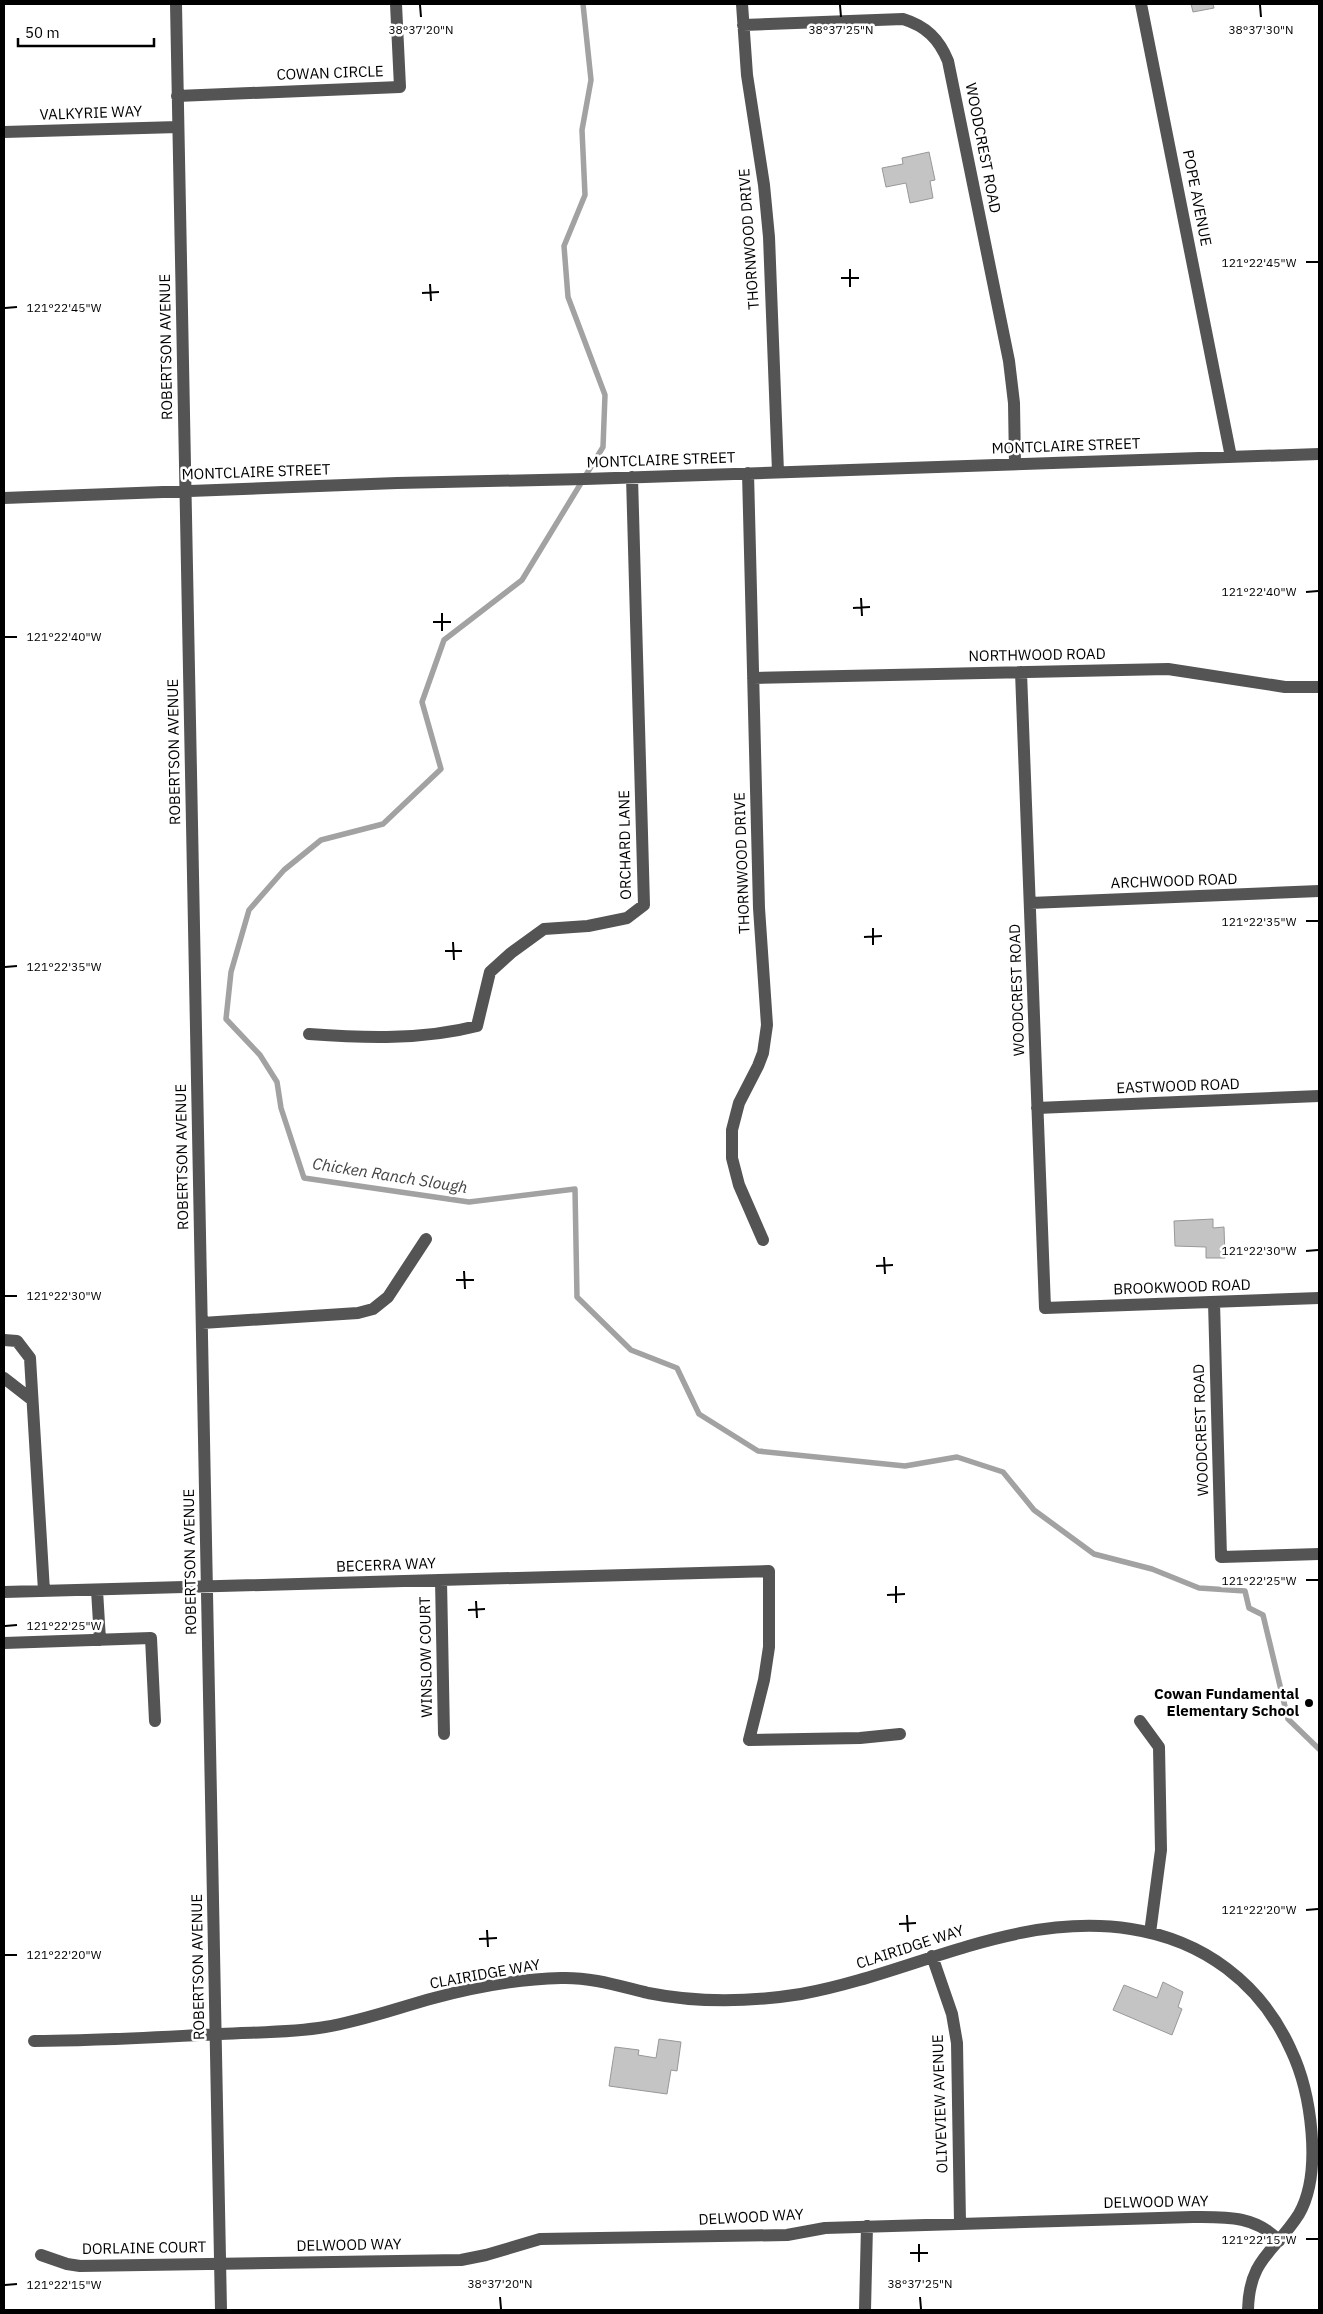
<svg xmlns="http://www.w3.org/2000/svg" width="1323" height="2314" font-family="'IBM Plex Sans',sans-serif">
	<rect width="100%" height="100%" fill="#fff"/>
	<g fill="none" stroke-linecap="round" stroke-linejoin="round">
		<!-- stream -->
		<path stroke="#a2a2a2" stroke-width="5.5" d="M 583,4 L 591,80 L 582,130 L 585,195 L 564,246 L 568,297 L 605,395 L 603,447 L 522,580 L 444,640 L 422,702 L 441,769 L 383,824 L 321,840 L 284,870 L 249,910 L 231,972 L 226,1019 L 260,1055 L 277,1082 L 281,1108 L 304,1178 L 469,1202 L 575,1189 L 577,1297 L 631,1350 L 677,1368 L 699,1414 L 758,1451 L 905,1466 L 957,1457 L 1003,1472 L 1034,1510 L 1094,1554 L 1152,1569 L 1199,1588 L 1245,1591 L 1249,1608 L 1263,1615 L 1288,1719 L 1319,1749"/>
	</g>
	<!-- building -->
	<path fill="#c4c4c4" stroke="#989898" d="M 1191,4 L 1213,4 L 1214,8 L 1193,12 Z
		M 929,152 L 935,180 L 930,181 L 933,198 L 910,203 L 906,183 L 886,187 L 882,168 L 903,164 L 902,158 Z
		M 1213,1219 L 1213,1228 L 1224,1227 L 1225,1258 L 1206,1258 L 1206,1247 L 1175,1246 L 1174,1221 Z
		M 1163,1982 L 1183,1992 L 1178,2007 L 1182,2009 L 1172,2035 L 1113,2010 L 1124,1985 L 1157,1998 Z
		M 659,2039 L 681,2042 L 677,2071 L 671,2070 L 667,2094 L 609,2086 L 615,2047 L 639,2050 L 638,2055 L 656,2058 Z"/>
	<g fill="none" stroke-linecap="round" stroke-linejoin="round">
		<!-- minor -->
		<path stroke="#545454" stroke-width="12" d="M 176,4 L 221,2310
			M 742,4 L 747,75 L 764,185 L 769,237 L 778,472
			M 1141,4 L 1231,457
			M 743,25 L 903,19 C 926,26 939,39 948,61 L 1009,361 L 1014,403 L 1015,464
			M 177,96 L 400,87 L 396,4
			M 4,132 L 178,127
			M 748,473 L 759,908 L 767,1025 L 763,1053 L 758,1066 L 739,1103 L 732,1130 L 732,1158 L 739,1185 L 763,1240
			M 4,498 L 397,483 L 585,479 L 1319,454
			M 1021,672 L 1045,1308 L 1319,1298
			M 753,678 L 1168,669 L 1285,687 L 1319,687
			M 1030,903 L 1319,891
			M 309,1034 C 364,1038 423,1040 477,1026 L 490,972 L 511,953 L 544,929 L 588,926 L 627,918 L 644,905 L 632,477
			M 1037,1108 L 1319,1096
			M 1214,1302 L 1221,1557 L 1319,1554
			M 202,1323 L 358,1313 L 373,1309 L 388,1297 L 426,1239
			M 4,1340 L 17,1341 L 30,1358 L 44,1591
			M 4,1378 L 31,1399
			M 441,1580 L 444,1734
			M 97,1590 L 100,1640
			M 4,1592 L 769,1571 L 769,1647 L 764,1680 L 749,1740 L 860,1738 L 900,1734
			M 4,1643 L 151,1638 L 155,1721
			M 1140,1721 L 1159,1747 L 1161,1850 L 1150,1933
			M 932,1956 L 952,2014 L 957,2043 L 960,2223
			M 34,2041 C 96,2041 158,2037 220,2034 C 254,2032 290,2033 325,2027 C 362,2021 397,2008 434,1998 C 475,1987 518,1979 561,1978 C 591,1977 619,1986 648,1993 C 698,2003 751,2002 801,1994 C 912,1974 1015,1911 1131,1929 C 1203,1940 1261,1983 1291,2050 C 1311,2092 1323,2172 1299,2214 C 1275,2252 1249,2258 1248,2310
			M 41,2255 L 67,2264 L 80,2266 L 461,2260 L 486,2255 L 540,2239 L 787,2235 L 825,2228 L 1193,2217 C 1224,2217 1256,2215 1279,2241
			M 865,2310 L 867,2226"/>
	</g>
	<!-- ticks -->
	<path fill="none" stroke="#000" stroke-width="2" d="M 420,5 L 421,17M 840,5 L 841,17M 1260,5 L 1261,17M 1306,262 L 1318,262M 850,269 L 850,287M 841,278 L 859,278M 430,284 L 431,301M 422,293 L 439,292M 5,308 L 17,307M 1306,592 L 1318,591M 861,598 L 862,616M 853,608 L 870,607M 442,613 L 442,631M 433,622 L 451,622M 5,637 L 17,637M 1306,921 L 1318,921M 873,928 L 873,945M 864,937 L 882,936M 453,942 L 454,960M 445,951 L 462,951M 5,967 L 17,966M 1306,1251 L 1318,1250M 884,1257 L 885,1274M 876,1266 L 893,1265M 464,1271 L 465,1289M 456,1280 L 474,1280M 5,1296 L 17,1296M 1306,1580 L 1318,1580M 896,1586 L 896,1603M 887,1595 L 905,1594M 476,1601 L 477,1618M 468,1610 L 485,1609M 5,1626 L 17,1625M 1306,1910 L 1318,1909M 907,1915 L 908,1932M 899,1924 L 916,1923M 487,1930 L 488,1947M 479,1939 L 497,1938M 5,1955 L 17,1955M 1306,2239 L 1318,2239M 919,2244 L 919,2262M 910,2253 L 928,2253M 5,2285 L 17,2284M 500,2297 L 501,2309M 920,2297 L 921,2309"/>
	<!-- markers -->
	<circle fill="#000" stroke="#fff" stroke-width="2" cx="1309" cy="1703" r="5"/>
	<g text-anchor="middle" stroke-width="5" stroke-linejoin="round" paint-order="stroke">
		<!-- street labels -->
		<g font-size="15" fill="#000" stroke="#fff">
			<text transform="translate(330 73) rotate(-2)" y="5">COWAN CIRCLE</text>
			<text transform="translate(91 113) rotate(-2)" y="5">VALKYRIE WAY</text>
			<text transform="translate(983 148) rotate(79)" y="5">WOODCREST ROAD</text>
			<text transform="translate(1197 198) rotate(79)" y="5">POPE AVENUE</text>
			<text transform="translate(749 239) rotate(-94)" y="5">THORNWOOD DRIVE</text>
			<text transform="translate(166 347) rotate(-91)" y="5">ROBERTSON AVENUE</text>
			<text transform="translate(1066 446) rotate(-2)" y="5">MONTCLAIRE STREET</text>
			<text transform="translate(661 460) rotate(-2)" y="5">MONTCLAIRE STREET</text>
			<text transform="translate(256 472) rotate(-2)" y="5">MONTCLAIRE STREET</text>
			<text transform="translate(1037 655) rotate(-1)" y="5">NORTHWOOD ROAD</text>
			<text transform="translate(174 752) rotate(-91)" y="5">ROBERTSON AVENUE</text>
			<text transform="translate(625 845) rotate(-91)" y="5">ORCHARD LANE</text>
			<text transform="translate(742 863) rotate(-92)" y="5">THORNWOOD DRIVE</text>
			<text transform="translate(1174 881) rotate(-2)" y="5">ARCHWOOD ROAD</text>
			<text transform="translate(1017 990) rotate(-92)" y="5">WOODCREST ROAD</text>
			<text transform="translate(1178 1086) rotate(-2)" y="5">EASTWOOD ROAD</text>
			<text transform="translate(182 1157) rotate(-91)" y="5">ROBERTSON AVENUE</text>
			<text transform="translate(1182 1287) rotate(-2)" y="5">BROOKWOOD ROAD</text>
			<text transform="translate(1201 1430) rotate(-92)" y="5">WOODCREST ROAD</text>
			<text transform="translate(190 1562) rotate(-91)" y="5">ROBERTSON AVENUE</text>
			<text transform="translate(386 1565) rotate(-2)" y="5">BECERRA WAY</text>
			<text transform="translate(426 1657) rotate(-91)" y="5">WINSLOW COURT</text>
			<text transform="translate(910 1947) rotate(-18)" y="5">CLAIRIDGE WAY</text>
			<text transform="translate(198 1967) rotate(-91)" y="5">ROBERTSON AVENUE</text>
			<text transform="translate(485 1974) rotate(-10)" y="5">CLAIRIDGE WAY</text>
			<text transform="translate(940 2104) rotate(-92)" y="5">OLIVEVIEW AVENUE</text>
			<text transform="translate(1156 2202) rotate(-1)" y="5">DELWOOD WAY</text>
			<text transform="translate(751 2217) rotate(-3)" y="5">DELWOOD WAY</text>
			<text transform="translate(349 2245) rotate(-1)" y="5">DELWOOD WAY</text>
			<text transform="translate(144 2248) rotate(-1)" y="5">DORLAINE COURT</text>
		</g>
		<!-- poi labels -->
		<g font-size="15" font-weight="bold" fill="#000" stroke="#fff" text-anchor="end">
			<text x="1299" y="1699">Cowan Fundamental<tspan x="1299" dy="17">Elementary School</tspan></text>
		</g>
		<!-- water labels -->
		<g font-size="16" font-style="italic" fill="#434343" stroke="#fff">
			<text transform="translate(390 1175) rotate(9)" y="6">Chicken Ranch Slough</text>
		</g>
	</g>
	<g font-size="12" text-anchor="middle" fill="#000" stroke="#fff" stroke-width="5" stroke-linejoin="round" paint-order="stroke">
		<text x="421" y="34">38°37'20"N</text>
		<text x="841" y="34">38°37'25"N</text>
		<text x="1261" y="34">38°37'30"N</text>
		<text x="1259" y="267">121°22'45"W</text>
		<text x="64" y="312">121°22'45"W</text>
		<text x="1259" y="596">121°22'40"W</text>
		<text x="64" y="641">121°22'40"W</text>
		<text x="1259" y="926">121°22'35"W</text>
		<text x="64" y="971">121°22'35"W</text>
		<text x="1259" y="1255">121°22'30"W</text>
		<text x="64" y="1300">121°22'30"W</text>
		<text x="1259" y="1585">121°22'25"W</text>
		<text x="64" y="1630">121°22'25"W</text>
		<text x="1259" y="1914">121°22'20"W</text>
		<text x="64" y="1959">121°22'20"W</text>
		<text x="1259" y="2244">121°22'15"W</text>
		<text x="500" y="2288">38°37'20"N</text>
		<text x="920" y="2288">38°37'25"N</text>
		<text x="64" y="2289">121°22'15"W</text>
	</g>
	<!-- border -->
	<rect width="1323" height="2314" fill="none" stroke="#000000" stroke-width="10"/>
	<!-- scale -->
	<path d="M18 38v8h136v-8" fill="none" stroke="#000000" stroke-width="2.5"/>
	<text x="25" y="38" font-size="15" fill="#000000" stroke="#ffffff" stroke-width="4" paint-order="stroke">50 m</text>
</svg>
